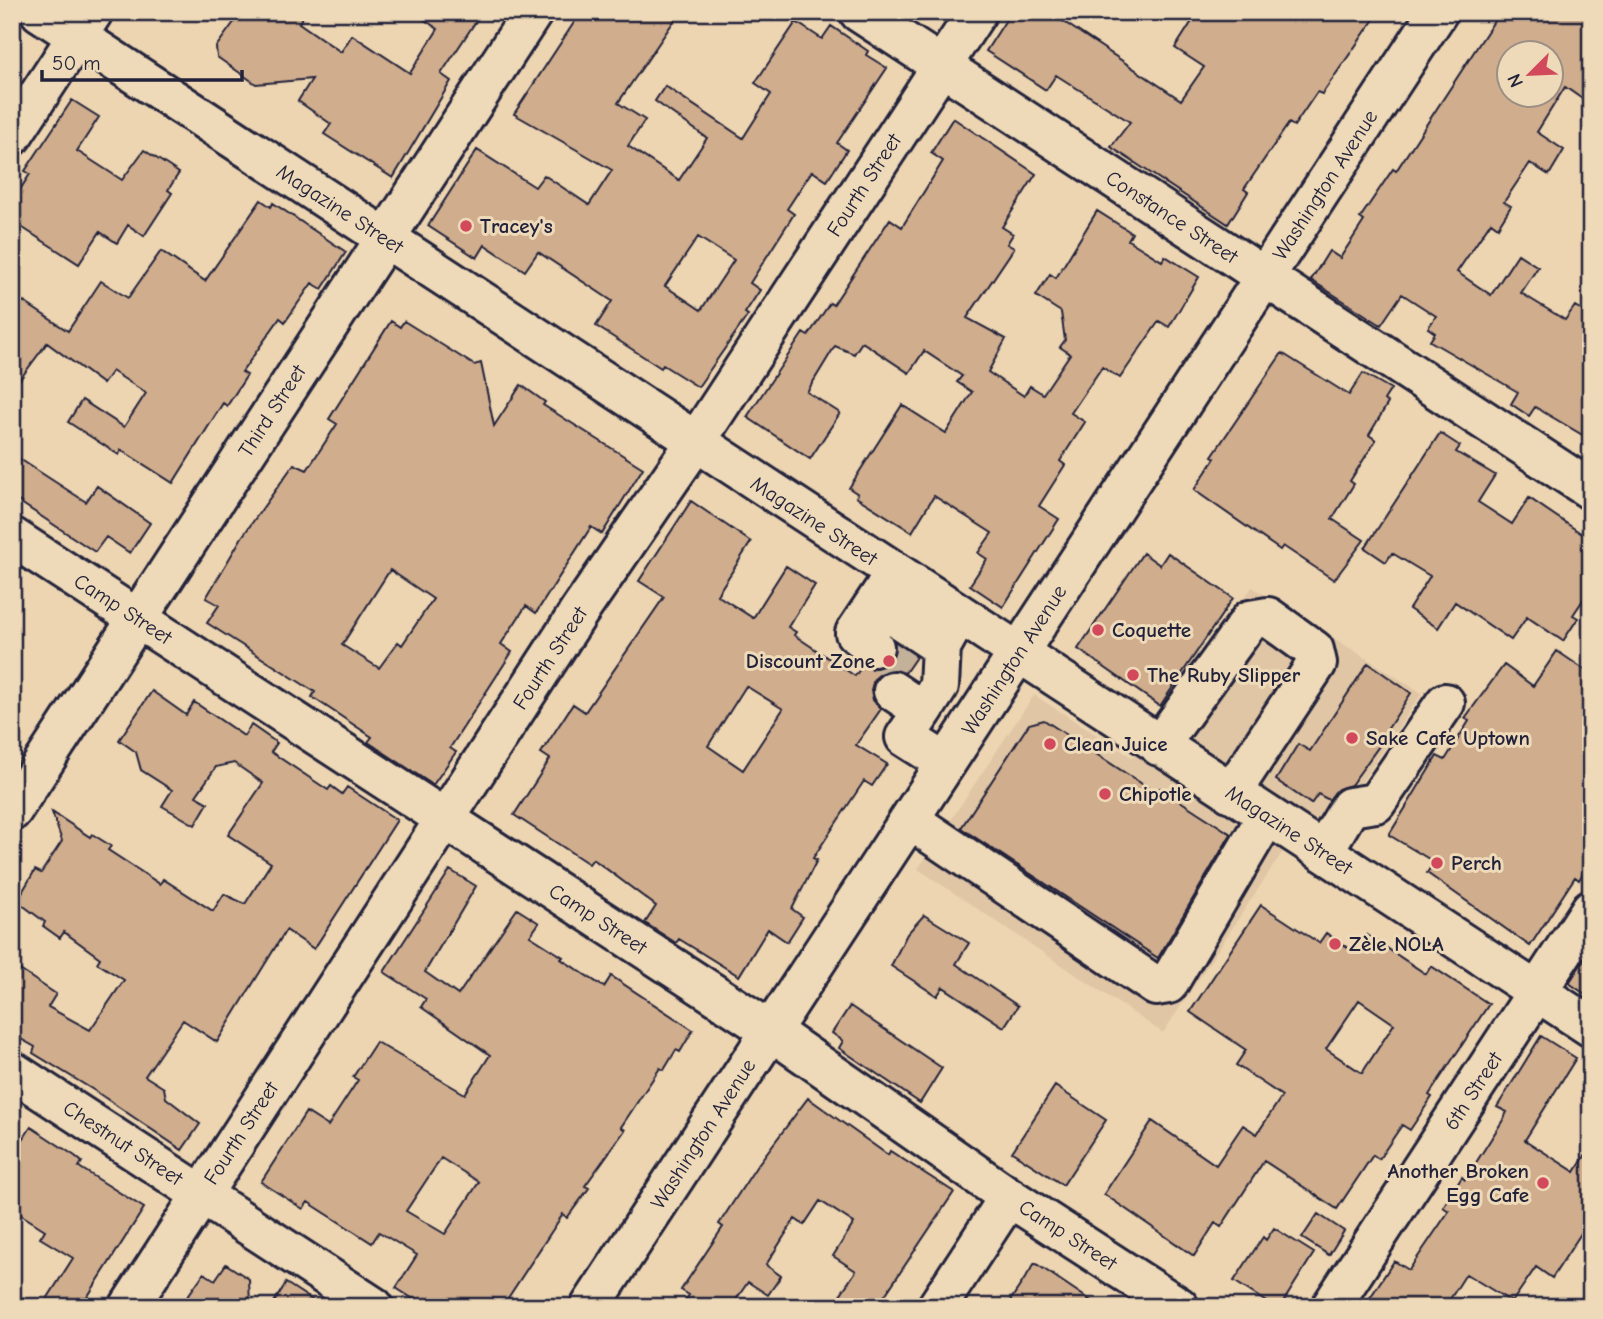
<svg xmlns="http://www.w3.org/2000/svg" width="1603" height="1319" font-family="'Comic Neue',sans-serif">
	<rect width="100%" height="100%" fill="#edd5b2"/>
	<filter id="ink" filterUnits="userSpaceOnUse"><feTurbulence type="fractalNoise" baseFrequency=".0143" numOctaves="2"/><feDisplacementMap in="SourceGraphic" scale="14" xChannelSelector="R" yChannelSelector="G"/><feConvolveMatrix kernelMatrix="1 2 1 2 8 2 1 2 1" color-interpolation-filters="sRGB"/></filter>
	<g filter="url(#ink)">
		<!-- built -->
		<path fill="#e0c6a5" d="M 1252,587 L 1422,693 L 1328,832 L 1305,818 L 1163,1033 L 918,869 L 1034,695 L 1133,758 Z"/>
		<!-- building -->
		<path fill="#d0ad8d" stroke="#22223b" stroke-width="2" fill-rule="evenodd" d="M 246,12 L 306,12 L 299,23 L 341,52 L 352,35 L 410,73 L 438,29 L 413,12 L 482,12 L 441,74 L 451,81 L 393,178 L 324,134 L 331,124 L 298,101 L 312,79 L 256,84 L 217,57 L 216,47 L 237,18 L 240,20 Z
			M 581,12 L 680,12 L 618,103 L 645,120 L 628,146 L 679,180 L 707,138 L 655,101 L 665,86 L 743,138 L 771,94 L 755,83 L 796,22 L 822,39 L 831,26 L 868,51 L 866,55 L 887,68 L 837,143 L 847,150 L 827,181 L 812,171 L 787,209 L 794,214 L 750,283 L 760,290 L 745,313 L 748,315 L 698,387 L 663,365 L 661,368 L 596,326 L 612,301 L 538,252 L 525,271 L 485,245 L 477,258 L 428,226 L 477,150 L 535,187 L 544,175 L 589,205 L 612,170 L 514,114 ZM 698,237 L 734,260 L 701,310 L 665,286 Z
			M 1011,12 L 1049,12 L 1181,100 L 1204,67 L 1175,48 L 1198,12 L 1379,12 L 1322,94 L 1317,92 L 1294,126 L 1289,123 L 1244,189 L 1248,192 L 1228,224 L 1111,147 L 1130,122 L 1056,75 L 1046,90 L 986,51 Z
			M 1500,12 L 1591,12 L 1591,105 L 1565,87 L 1537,132 L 1564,150 L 1549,175 L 1530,163 L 1504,202 L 1511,206 L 1498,227 L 1491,222 L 1457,272 L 1491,295 L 1518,254 L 1538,267 L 1521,293 L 1565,320 L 1575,306 L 1591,316 L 1591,440 L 1535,407 L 1529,416 L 1511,404 L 1518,392 L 1430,341 L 1435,333 L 1428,328 L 1436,316 L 1402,294 L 1381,325 L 1311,280 L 1329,251 L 1340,258 L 1364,221 L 1360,218 L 1393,169 L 1396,171 ZM 1508,52 L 1550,52 L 1550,94 L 1508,94 Z
			M 72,100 L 99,117 L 77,151 L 122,180 L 144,150 L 179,173 L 168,190 L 172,193 L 144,236 L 128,225 L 117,243 L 100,232 L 79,264 L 12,221 L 12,202 L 30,174 L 25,171 Z
			M 953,118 L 1036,174 L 1002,227 L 1013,234 L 1007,244 L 1014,248 L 967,318 L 1006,339 L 988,372 L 1024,396 L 1030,386 L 1043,394 L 1070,354 L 1060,347 L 1065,340 L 1061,312 L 1036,296 L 1050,274 L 1056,278 L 1097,211 L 1132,233 L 1128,240 L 1162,261 L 1165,256 L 1199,277 L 1169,327 L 1159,321 L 1120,378 L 1102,367 L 1071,413 L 1085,422 L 1060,461 L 1065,465 L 1039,506 L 1059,519 L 1003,607 L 970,585 L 987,559 L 978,553 L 992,533 L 934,496 L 912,532 L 856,497 L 858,494 L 849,488 L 902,405 L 946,433 L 972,392 L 957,382 L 962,376 L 924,351 L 909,373 L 862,342 L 854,354 L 835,346 L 807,392 L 840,413 L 810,459 L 747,417 L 803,333 L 808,336 L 830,303 L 833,305 L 890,219 L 902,227 L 943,161 L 931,153 Z
			M 261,200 L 271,207 L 273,203 L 346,252 L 322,289 L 312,283 L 285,322 L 280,318 L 242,372 L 247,375 L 227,406 L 223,403 L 173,483 L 121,450 L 119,455 L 68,422 L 82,400 L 124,427 L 146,393 L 112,371 L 103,384 L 47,343 L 12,390 L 12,294 L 68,331 L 101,281 L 128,298 L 161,251 L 205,281 Z
			M 391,321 L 400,327 L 404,321 L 474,365 L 481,363 L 494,426 L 521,385 L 545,402 L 543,405 L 643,468 L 602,534 L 591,527 L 536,613 L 526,606 L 501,644 L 512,652 L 450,748 L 456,752 L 433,785 L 368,742 L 372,737 L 312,697 L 315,692 L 207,623 L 219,605 L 206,598 L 242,537 L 294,464 L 307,470 L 337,424 L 329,419 ZM 390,570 L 433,599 L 402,645 L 398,642 L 379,668 L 342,645 Z
			M 1282,353 L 1349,395 L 1363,373 L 1391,389 L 1384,400 L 1388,403 L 1369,435 L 1376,440 L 1350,481 L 1354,484 L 1332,519 L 1364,540 L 1334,580 L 1283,546 L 1280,550 L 1194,490 L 1215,458 L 1212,456 Z
			M 1440,433 L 1460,446 L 1456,452 L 1495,475 L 1478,502 L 1512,524 L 1529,498 L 1591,540 L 1591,588 L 1573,615 L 1578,618 L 1563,641 L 1527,617 L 1511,640 L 1455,602 L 1438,628 L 1409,609 L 1430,576 L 1392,553 L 1386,562 L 1365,548 Z
			M 12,454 L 86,502 L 97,486 L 150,523 L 130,553 L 106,537 L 95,552 L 12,497 Z
			M 691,501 L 751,542 L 717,595 L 753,618 L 786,566 L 815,585 L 788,627 L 796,632 L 794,635 L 855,676 L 863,665 L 872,669 L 882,667 L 891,660 L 895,642 L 916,657 L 905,673 L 895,669 L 884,671 L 874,679 L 871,690 L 873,700 L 881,709 L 856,745 L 887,764 L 872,786 L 864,781 L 813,858 L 817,860 L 792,909 L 803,917 L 787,942 L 768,929 L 739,976 L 679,939 L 676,943 L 645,923 L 656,906 L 593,859 L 589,864 L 514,815 L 550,759 L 541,753 L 573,704 L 585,712 L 664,597 L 639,581 ZM 746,686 L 783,709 L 743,770 L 708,746 Z
			M 1143,553 L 1160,565 L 1168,553 L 1233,598 L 1160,706 L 1078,649 Z
			M 1557,651 L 1591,674 L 1591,860 L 1579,880 L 1575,877 L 1530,946 L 1427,873 L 1434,862 L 1389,835 L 1437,756 L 1445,760 L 1469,721 L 1465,718 L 1504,665 L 1533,686 Z
			M 1368,663 L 1411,693 L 1387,730 L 1389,732 L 1351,785 L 1338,789 L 1329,800 L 1318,794 L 1311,804 L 1276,780 L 1298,744 L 1310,751 Z
			M 152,691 L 186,715 L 194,702 L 244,736 L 251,725 L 277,743 L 271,752 L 328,790 L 331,786 L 342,794 L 347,787 L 397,820 L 314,949 L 286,930 L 217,1042 L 183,1020 L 145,1076 L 164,1088 L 166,1098 L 200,1124 L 182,1150 L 95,1091 L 33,1053 L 35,1047 L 12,1034 L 12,981 L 20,970 L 56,994 L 48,1007 L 90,1030 L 124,980 L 97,963 L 100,958 L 64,932 L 60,938 L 43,926 L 45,922 L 17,901 L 35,870 L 41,873 L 62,841 L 52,812 L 90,837 L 92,834 L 111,846 L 108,850 L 160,884 L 163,879 L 213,911 L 224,894 L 245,904 L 271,863 L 228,835 L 263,783 L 234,763 L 216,767 L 196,796 L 208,803 L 195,825 L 162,806 L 172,790 L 141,770 L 136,752 L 119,740 Z
			M 1044,720 L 1156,793 L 1160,788 L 1231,834 L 1158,958 L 961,828 L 1029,724 Z
			M 450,870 L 476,886 L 425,972 L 458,995 L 517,909 L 539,923 L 530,936 L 563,957 L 561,959 L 604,987 L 611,976 L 693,1030 L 680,1052 L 676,1050 L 664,1070 L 660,1068 L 621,1127 L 625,1130 L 585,1186 L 589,1188 L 567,1218 L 563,1214 L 502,1307 L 426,1307 L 396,1288 L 417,1255 L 379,1232 L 372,1243 L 308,1202 L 303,1209 L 261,1182 L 306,1112 L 328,1126 L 358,1080 L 353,1077 L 376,1042 L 465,1094 L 490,1055 L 421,1007 L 426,999 L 384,972 ZM 441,1158 L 479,1182 L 445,1234 L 406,1211 Z
			M 1261,905 L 1319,943 L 1326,933 L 1355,953 L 1367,935 L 1426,974 L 1431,966 L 1489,1004 L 1429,1095 L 1432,1097 L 1410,1130 L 1402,1125 L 1379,1159 L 1373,1155 L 1337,1209 L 1264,1161 L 1221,1227 L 1215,1223 L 1194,1256 L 1104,1194 L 1152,1121 L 1216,1165 L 1243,1125 L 1257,1134 L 1282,1096 L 1236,1065 L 1246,1050 L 1190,1012 ZM 1359,1000 L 1394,1024 L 1362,1073 L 1326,1049 Z
			M 924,915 L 969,943 L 956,964 L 1018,1006 L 1004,1027 L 943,987 L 937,996 L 891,966 L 907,934 Z
			M 1591,949 L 1591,998 L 1569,983 Z
			M 850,1006 L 942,1068 L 920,1103 L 839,1048 L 843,1041 L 832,1033 Z
			M 1541,1036 L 1576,1058 L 1525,1140 L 1575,1172 L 1591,1146 L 1591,1218 L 1552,1278 L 1536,1267 L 1512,1302 L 1466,1274 L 1445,1307 L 1364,1307 L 1394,1261 L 1409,1270 L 1449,1211 L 1443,1207 L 1462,1177 L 1465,1180 L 1503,1120 L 1507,1112 L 1497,1107 Z
			M 1055,1086 L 1106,1120 L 1063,1185 L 1012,1152 Z
			M 808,1098 L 888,1155 L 890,1151 L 954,1192 L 877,1307 L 832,1307 L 856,1271 L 833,1256 L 854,1223 L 820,1201 L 804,1225 L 795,1219 L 766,1265 L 781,1276 L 768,1295 L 748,1282 L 731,1307 L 681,1307 L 689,1295 L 681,1290 L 723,1227 L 719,1224 L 756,1167 Z
			M 31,1127 L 75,1156 L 82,1162 L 79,1167 L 144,1208 L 81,1307 L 42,1307 L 73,1258 L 40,1238 L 45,1230 L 12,1209 L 21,1193 L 12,1187 L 12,1156 Z
			M 1318,1214 L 1344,1231 L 1329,1255 L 1302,1238 Z
			M 1274,1228 L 1314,1253 L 1280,1307 L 1274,1307 L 1234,1281 L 1263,1237 L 1266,1240 Z
			M 1035,1263 L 1100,1307 L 1006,1307 Z
			M 226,1264 L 249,1279 L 250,1307 L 180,1307 L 204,1273 L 215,1280 Z
			M 286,1283 L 323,1307 L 271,1307 Z"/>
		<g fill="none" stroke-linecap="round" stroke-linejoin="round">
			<!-- minor-tunnel -->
			<path stroke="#c4b19a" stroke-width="38" stroke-dasharray="38 19" stroke-linecap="butt" d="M 874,647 L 907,670"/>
			<!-- minor casing -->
			<g stroke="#22223b" stroke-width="44">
				<path id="minor" d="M 40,12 L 1591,1027
					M 859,12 L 1591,490
					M 12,136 L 93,12
					M 12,537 L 771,1031 L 1009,1197 L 1179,1307
					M 875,603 L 941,647
					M 874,647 L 855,633 L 895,573
					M 893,691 L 923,711 L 939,686 L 941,647 L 959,615
					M 923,711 L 905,737 L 946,763
					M 1159,746 L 1250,620 L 1268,617 L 1314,650 L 1317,663 L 1231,793
					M 12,811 L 533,12
					M 910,820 L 1156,986 L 1168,984 L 1267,816
					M 1323,852 L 1350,807 L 1376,803 L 1445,703
					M 12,1071 L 374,1307
					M 129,1307 L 579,612 L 695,443 L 977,12
					M 590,1307 L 1438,12
					M 937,1307 L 1009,1197
					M 1331,1307 L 1591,909"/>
			</g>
			<!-- minor -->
			<use href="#minor" stroke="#eedab8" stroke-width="38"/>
		</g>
	</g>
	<!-- markers -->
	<g fill="#d1495b" stroke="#eedab8" stroke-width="2.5">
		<circle cx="466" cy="226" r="7"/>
		<circle cx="1098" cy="630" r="7"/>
		<circle cx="889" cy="661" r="7"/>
		<circle cx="1133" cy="675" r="7"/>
		<circle cx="1352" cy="738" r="7"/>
		<circle cx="1050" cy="744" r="7"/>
		<circle cx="1105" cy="794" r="7"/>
		<circle cx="1437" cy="863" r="7"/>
		<circle cx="1335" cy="944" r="7"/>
		<circle cx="1543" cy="1183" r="7"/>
	</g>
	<g text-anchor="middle" stroke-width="6" stroke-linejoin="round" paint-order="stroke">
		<!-- street labels -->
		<g font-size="21" fill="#22223b" stroke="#eedab8">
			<text transform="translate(864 185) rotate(-57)" y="7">Fourth Street</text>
			<text transform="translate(1325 185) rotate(-57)" y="7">Washington Avenue</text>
			<text transform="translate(340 209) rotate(33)" y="7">Magazine Street</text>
			<text transform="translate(1172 217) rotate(33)" y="7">Constance Street</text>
			<text transform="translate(272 411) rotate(-57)" y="7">Third Street</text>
			<text transform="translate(814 521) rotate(33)" y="7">Magazine Street</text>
			<text transform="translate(123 609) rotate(33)" y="7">Camp Street</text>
			<text transform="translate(550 658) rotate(-57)" y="7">Fourth Street</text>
			<text transform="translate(1014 660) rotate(-57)" y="7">Washington Avenue</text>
			<text transform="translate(1289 830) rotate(33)" y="7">Magazine Street</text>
			<text transform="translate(598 919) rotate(33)" y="7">Camp Street</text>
			<text transform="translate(1473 1091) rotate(-57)" y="7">6th Street</text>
			<text transform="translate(241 1133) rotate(-57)" y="7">Fourth Street</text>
			<text transform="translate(703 1134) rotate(-57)" y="7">Washington Avenue</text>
			<text transform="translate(123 1143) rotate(33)" y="7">Chestnut Street</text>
			<text transform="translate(1068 1235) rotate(33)" y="7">Camp Street</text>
		</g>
		<!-- poi labels -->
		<g font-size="21" font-weight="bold" fill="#22223b" stroke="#eedab8" text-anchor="start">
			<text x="480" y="233">Tracey's</text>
			<text x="1112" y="637">Coquette</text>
			<text x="875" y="668" text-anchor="end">Discount Zone</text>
			<text x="1147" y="682">The Ruby Slipper</text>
			<text x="1366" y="745">Sake Cafe Uptown</text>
			<text x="1064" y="751">Clean Juice</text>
			<text x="1119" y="801">Chipotle</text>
			<text x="1451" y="870">Perch</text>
			<text x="1349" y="951">Zèle NOLA</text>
			<text x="1529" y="1178" text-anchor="end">Another Broken<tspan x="1529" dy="24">Egg Cafe</tspan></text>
		</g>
	</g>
	<!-- margin -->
	<rect width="1603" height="1319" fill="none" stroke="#eedab8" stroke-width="42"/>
	<rect x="21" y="21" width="1561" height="1277" fill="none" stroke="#22223b" stroke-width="2.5" filter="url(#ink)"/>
	<!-- north arrow -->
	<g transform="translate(1530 74) rotate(246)"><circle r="33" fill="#eedab8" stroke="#9c9086" stroke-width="2"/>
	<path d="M0-5L12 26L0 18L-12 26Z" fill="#d1495b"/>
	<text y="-10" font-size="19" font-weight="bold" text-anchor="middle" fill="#22223b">N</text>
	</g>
	<!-- scale -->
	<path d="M42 70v10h200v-10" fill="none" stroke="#22223b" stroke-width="3.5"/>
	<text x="52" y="70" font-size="21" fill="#22223b" stroke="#eedab8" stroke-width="5" paint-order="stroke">50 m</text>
</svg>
